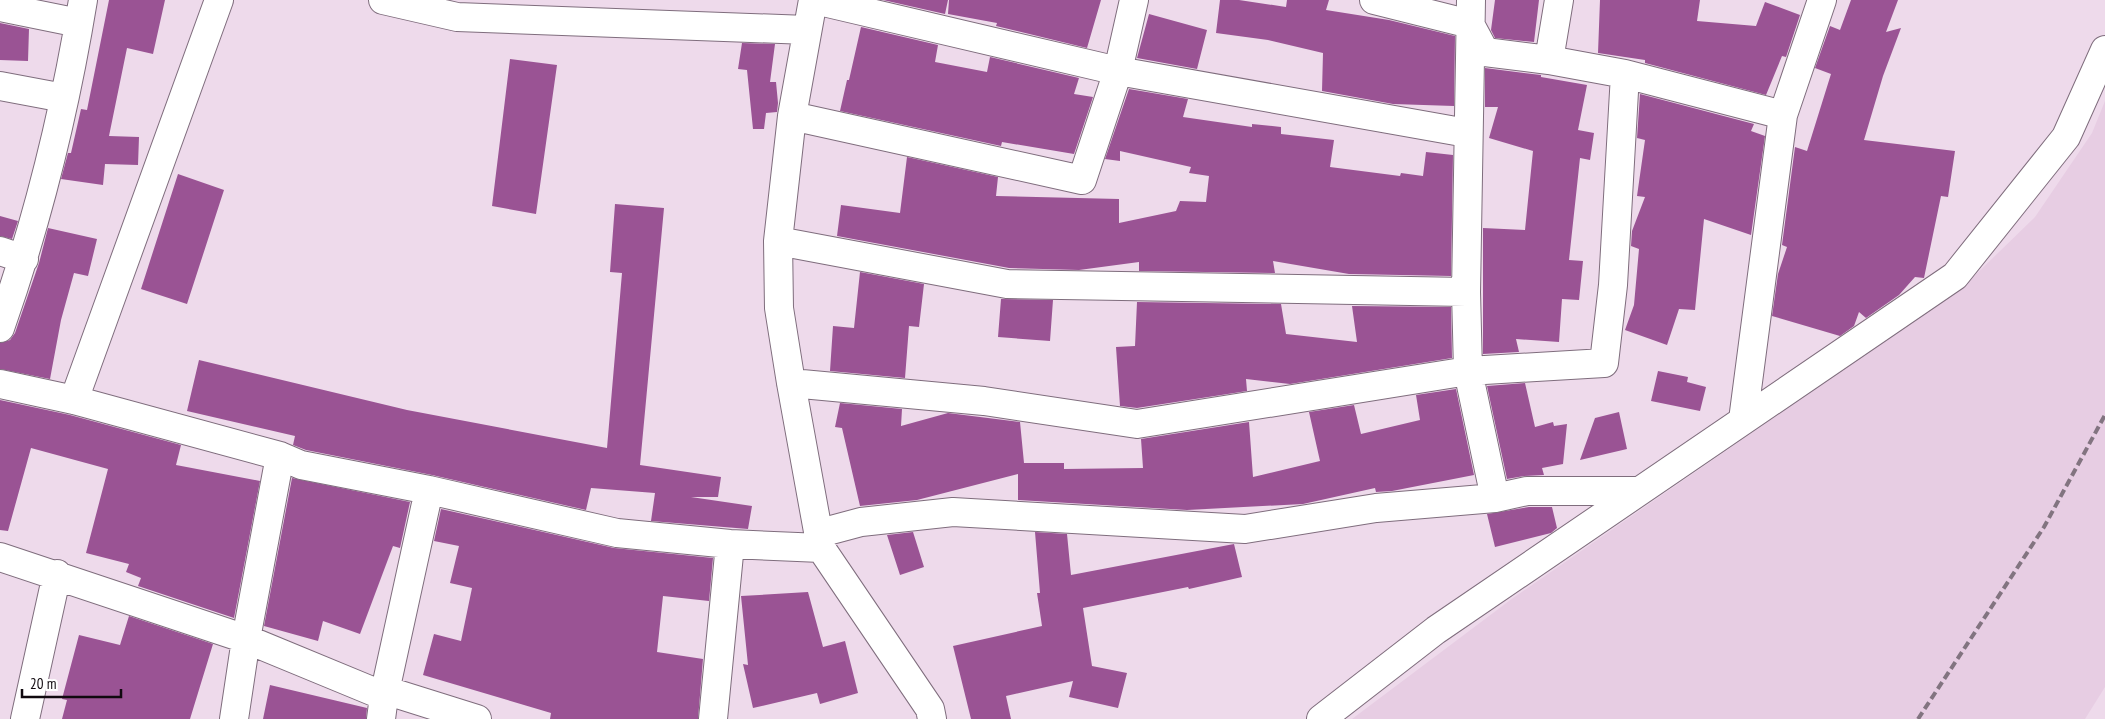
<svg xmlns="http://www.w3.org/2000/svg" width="2105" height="719" font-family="'PT Sans Narrow',sans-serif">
	<rect width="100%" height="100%" fill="#eedaeb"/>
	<!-- built -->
	<path fill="#e7cde3" d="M 2105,101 L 2105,687 L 2085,719 L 1352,719 L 1513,598 L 1963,287 L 2035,217 L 2092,133 Z"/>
	<!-- building -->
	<path fill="#9a5394" d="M 109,0 L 165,0 L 153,54 L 127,48 L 109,136 L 139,137 L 138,165 L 105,164 L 103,185 L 61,179 L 68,153 L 71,153 L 81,109 L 87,110 Z
		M 883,0 L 948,0 L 945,14 Z
		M 949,0 L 1101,0 L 1087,48 L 996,26 L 997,23 L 948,14 Z
		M 1220,0 L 1239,0 L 1286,7 L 1287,0 L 1329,0 L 1326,10 L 1389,20 L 1455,36 L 1454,106 L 1393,104 L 1322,91 L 1323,53 L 1268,40 L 1216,33 Z
		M 1495,0 L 1539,0 L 1534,42 L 1495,38 L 1491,30 Z
		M 1600,0 L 1700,0 L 1697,21 L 1756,26 L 1765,2 L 1800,15 L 1786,57 L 1782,56 L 1766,95 L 1645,63 L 1645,60 L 1598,53 Z
		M 1851,0 L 1898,0 L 1886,32 L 1901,28 L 1883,76 L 1864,140 L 1955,151 L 1948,197 L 1941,196 L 1924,278 L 1915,277 L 1899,295 L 1866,318 L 1859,312 L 1854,326 L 1840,336 L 1772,316 L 1778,274 L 1787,247 L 1782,245 L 1795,147 L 1807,151 L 1831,74 L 1815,68 L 1830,26 L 1840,30 Z
		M 1149,14 L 1207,30 L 1197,69 L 1137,58 Z
		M 0,23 L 29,29 L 28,61 L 0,60 Z
		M 861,27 L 938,45 L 935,62 L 987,72 L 990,57 L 1079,78 L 1074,94 L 1093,97 L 1074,154 L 1002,142 L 1001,146 L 840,111 L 847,80 L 849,80 Z
		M 742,43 L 775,44 L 770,82 L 776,82 L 778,103 L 777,112 L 766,113 L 764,129 L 753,129 L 747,70 L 738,69 Z
		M 510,59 L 557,65 L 536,214 L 492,206 Z
		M 1485,68 L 1541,75 L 1541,77 L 1587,85 L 1578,130 L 1594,133 L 1590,160 L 1580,158 L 1569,260 L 1583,261 L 1579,300 L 1562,299 L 1559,342 L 1516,339 L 1519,352 L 1483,354 L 1483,228 L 1525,230 L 1533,151 L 1489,138 L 1498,107 L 1485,107 Z
		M 1129,89 L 1188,99 L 1183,117 L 1252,127 L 1252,124 L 1281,127 L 1281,134 L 1334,140 L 1330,167 L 1400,176 L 1401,173 L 1423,176 L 1426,152 L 1453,155 L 1451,276 L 1349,274 L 1273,261 L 1275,273 L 1139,271 L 1139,262 L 1079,270 L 1009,268 L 837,236 L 841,205 L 900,213 L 907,157 L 998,177 L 996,196 L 1119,199 L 1119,223 L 1176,211 L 1180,201 L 1206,202 L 1209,176 L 1189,173 L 1191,167 L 1120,151 L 1120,161 L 1105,159 Z
		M 1640,94 L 1754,124 L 1751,131 L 1765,136 L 1751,235 L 1704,219 L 1695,310 L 1679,309 L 1667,345 L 1625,330 L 1634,305 L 1639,249 L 1631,246 L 1632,231 L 1645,197 L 1637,196 L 1645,140 L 1637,138 Z
		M 178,174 L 224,190 L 187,304 L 141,289 Z
		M 615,204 L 664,208 L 640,465 L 721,477 L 718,497 L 691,497 L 752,506 L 748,529 L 651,521 L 655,493 L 591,488 L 586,510 L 432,475 L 306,450 L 293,445 L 295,436 L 187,411 L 199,360 L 407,410 L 607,448 L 622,273 L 610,272 Z
		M 0,216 L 18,221 L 12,239 L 0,236 Z
		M 48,228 L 97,239 L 88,276 L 74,273 L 61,320 L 50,379 L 0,369 L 0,343 L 10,340 L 15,333 L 39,263 Z
		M 860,272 L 924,284 L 919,327 L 909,326 L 905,378 L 830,371 L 833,326 L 854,328 Z
		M 1001,299 L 1053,300 L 1050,341 L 998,337 Z
		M 1137,302 L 1281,304 L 1286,334 L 1357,342 L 1352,306 L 1451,307 L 1452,358 L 1290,384 L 1246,379 L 1247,391 L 1137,408 L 1120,406 L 1116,347 L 1135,346 Z
		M 1658,371 L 1688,377 L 1687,382 L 1706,387 L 1700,411 L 1651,401 Z
		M 1525,383 L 1535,427 L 1553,422 L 1554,426 L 1567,424 L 1563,464 L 1542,468 L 1544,475 L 1524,476 L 1507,479 L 1487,386 Z
		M 1456,389 L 1474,475 L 1392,491 L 1376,492 L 1375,488 L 1303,504 L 1187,510 L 1018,500 L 1018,474 L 917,500 L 860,506 L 842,428 L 835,427 L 840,403 L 902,409 L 901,426 L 948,413 L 1020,422 L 1024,463 L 1064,463 L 1064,469 L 1143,468 L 1141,439 L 1249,422 L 1253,477 L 1320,461 L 1309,412 L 1354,405 L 1361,434 L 1420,420 L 1416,395 Z
		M 0,400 L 70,415 L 181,445 L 176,465 L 260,481 L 234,618 L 138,586 L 141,578 L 126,572 L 129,564 L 86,553 L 108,469 L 31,448 L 8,531 L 0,530 Z
		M 1619,412 L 1627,449 L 1580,460 L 1595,418 Z
		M 292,478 L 410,502 L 400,548 L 393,546 L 360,634 L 323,621 L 318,641 L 264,626 Z
		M 1529,507 L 1552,507 L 1557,528 L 1551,533 L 1495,547 L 1487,514 Z
		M 441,509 L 614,548 L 713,558 L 709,601 L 663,596 L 657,652 L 703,659 L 698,719 L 550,719 L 551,713 L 423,675 L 434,634 L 461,641 L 472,588 L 450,583 L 459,546 L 434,541 Z
		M 913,532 L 924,567 L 900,575 L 887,535 Z
		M 1035,532 L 1067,534 L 1071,575 L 1234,544 L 1242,577 L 1189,589 L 1188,587 L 1083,608 L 1092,666 L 1127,673 L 1118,708 L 1069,697 L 1073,681 L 1006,696 L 1011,719 L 971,719 L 953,646 L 1042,626 L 1037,593 L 1040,593 Z
		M 808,592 L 823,647 L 845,641 L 858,693 L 820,704 L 817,693 L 753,708 L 743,664 L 748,665 L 741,596 Z
		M 129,616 L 213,644 L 190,719 L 62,719 L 67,700 L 62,699 L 79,635 L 120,645 Z
		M 270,685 L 367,708 L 366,719 L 263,719 Z"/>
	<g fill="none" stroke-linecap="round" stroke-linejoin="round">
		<!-- minor casing -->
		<g stroke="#7f6d7d" stroke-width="30">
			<path id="minor" d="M 383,0 L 457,17 L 807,30
				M 813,0 L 792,116 L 778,241 L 779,308 L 791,383 L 821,548 L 930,709 L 932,719
				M 815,0 L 1118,71 L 1467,133
				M 1374,0 L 1470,24 L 1485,52 L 1549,60 L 1625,74 L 1783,115
				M 1471,0 L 1466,292 L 1468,371 L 1495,498
				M 0,7 L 79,23
				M 1549,60 L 1559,0
				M 0,86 L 64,98
				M 792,116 L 1082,180 L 1118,71 L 1134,0
				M 778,241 L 1007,284 L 1466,292
				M 0,251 L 24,259
				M 0,328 C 37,223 65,110 83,0
				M 791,383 L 984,401 L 1137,424 L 1468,371 L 1604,363 L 1613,285 L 1625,74
				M 0,384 L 74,400 L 280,456 L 301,465 L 429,490 L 617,533 L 730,544 L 821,548
				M 74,400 L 219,0
				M 1743,420 L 1783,115 L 1822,0
				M 820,533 L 861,522 L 953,512 L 1245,529 L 1376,508 L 1495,498 L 1527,491 L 1639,491
				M 0,557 L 246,639 L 384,696 L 394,693 L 477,719
				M 25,719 L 57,574
				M 234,719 L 246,639 L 280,456
				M 381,719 L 384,696 L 429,490
				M 713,719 L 730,544
				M 1321,719 L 1436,630 L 1955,276 L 2066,137 L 2105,50"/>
		</g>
		<!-- minor -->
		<use href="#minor" stroke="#fff" stroke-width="28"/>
		<!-- rail -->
		<path stroke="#827480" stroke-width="4" stroke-dasharray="8 4" stroke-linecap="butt" d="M 1918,719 L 2044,527 L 2105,415"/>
	</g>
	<!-- scale -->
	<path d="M22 689v8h99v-8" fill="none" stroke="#10090f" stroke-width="2.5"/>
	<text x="30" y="689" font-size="15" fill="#10090f" stroke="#ffffff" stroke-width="4" paint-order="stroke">20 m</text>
</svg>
